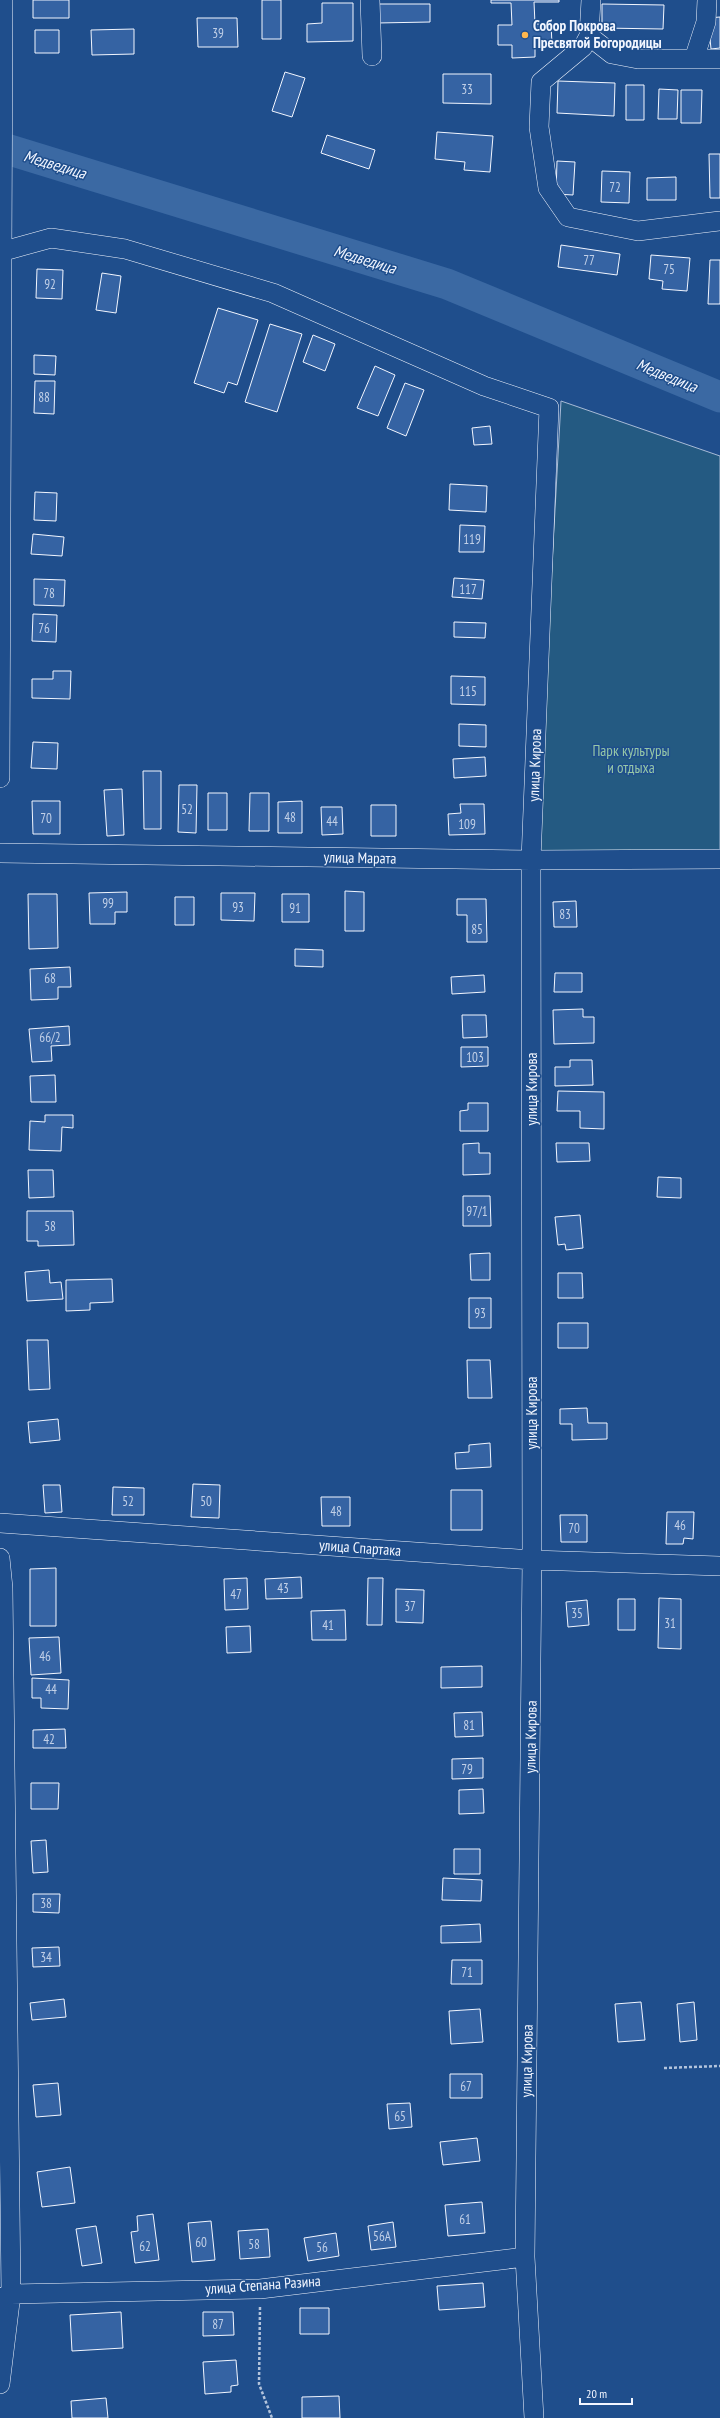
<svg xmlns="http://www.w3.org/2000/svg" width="720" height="2418" font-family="'PT Sans Narrow',sans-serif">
	<rect width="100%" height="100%" fill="#1f4e8c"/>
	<!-- green -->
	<path fill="#245a82" stroke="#a8bbd7" d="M 561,401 L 720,456 L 720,851 L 536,855 Z"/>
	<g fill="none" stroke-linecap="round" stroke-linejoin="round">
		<!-- river -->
		<path stroke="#3b69a3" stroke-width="31" d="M 0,147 L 447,284 L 720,397"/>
	</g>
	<!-- building -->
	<path fill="#3563a3" stroke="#f2f6ff" d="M 33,0 L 69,0 L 69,18 L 33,18 Z
		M 262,0 L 281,0 L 281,39 L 262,39 Z
		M 491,0 L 559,0 L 559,2 L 534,2 L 535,24 L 551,24 L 552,44 L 535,45 L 535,57 L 512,58 L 512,45 L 498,45 L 498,25 L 512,25 L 511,3 L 491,3 Z
		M 322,3 L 353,3 L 353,41 L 307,42 L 307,24 L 322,23 Z
		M 377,4 L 430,4 L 430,22 L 377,23 Z
		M 602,4 L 664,5 L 663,29 L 602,28 Z
		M 720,17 L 720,48 L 711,49 L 708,18 Z
		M 197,18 L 237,18 L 238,47 L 198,47 Z
		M 134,29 L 134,54 L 92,55 L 91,30 Z
		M 35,30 L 59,30 L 59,53 L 35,53 Z
		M 285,72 L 305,78 L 292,117 L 272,111 Z
		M 443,74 L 491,74 L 491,104 L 443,103 Z
		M 558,81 L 615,83 L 614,116 L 557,113 Z
		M 626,85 L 644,85 L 644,120 L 626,120 Z
		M 659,89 L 678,90 L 677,119 L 658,119 Z
		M 681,90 L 702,90 L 701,123 L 681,123 Z
		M 437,132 L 493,136 L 490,172 L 464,170 L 465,162 L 435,159 Z
		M 327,135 L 375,150 L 369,169 L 321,153 Z
		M 709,154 L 720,154 L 720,198 L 710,198 Z
		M 557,161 L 575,162 L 573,195 L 556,194 Z
		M 602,171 L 630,172 L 629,203 L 601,202 Z
		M 676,177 L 676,200 L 647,200 L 647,178 Z
		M 561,245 L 620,254 L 617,275 L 558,267 Z
		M 651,255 L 690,258 L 687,291 L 662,289 L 663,281 L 649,279 Z
		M 710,260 L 720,260 L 720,304 L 708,304 Z
		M 37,269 L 63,270 L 62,299 L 36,298 Z
		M 102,273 L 121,276 L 116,313 L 96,310 Z
		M 218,308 L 258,320 L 237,385 L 228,382 L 224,393 L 194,383 Z
		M 270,324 L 302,334 L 277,412 L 245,402 Z
		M 313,335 L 335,344 L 325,371 L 303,362 Z
		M 34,355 L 56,356 L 55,375 L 34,374 Z
		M 375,366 L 395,375 L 378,416 L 357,408 Z
		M 35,381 L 55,381 L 54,414 L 34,413 Z
		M 405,383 L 424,390 L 406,436 L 387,428 Z
		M 490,426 L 492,444 L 474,445 L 472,428 Z
		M 450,484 L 487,486 L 486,512 L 449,510 Z
		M 35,492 L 57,493 L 56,521 L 34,520 Z
		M 460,525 L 485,526 L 484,552 L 459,552 Z
		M 33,534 L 64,537 L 62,556 L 31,554 Z
		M 454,578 L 484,580 L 482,599 L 452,597 Z
		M 34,579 L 65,580 L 64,606 L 34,605 Z
		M 33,614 L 57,615 L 56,642 L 32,641 Z
		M 454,622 L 486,623 L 485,638 L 454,637 Z
		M 53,671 L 71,671 L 70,699 L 32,698 L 32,679 L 53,679 Z
		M 451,676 L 485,677 L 485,705 L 451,704 Z
		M 459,724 L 486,725 L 486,747 L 459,746 Z
		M 33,742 L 58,743 L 57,769 L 31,768 Z
		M 485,757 L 486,776 L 454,778 L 453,759 Z
		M 143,771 L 161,771 L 161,829 L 144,829 Z
		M 179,785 L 197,785 L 196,833 L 178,832 Z
		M 122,789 L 124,835 L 107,836 L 104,790 Z
		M 208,793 L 227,793 L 227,830 L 208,830 Z
		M 250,793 L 269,793 L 269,831 L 249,831 Z
		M 32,801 L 60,801 L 60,834 L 33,834 Z
		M 302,801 L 302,833 L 278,833 L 278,802 Z
		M 460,804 L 484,804 L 485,834 L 449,835 L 448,814 L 461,813 Z
		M 371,805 L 396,805 L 396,836 L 371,836 Z
		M 321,807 L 342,807 L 343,834 L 322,835 Z
		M 345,891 L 364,892 L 364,931 L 345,931 Z
		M 127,892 L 127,912 L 115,912 L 115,924 L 90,924 L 89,893 Z
		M 221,893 L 255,893 L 254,921 L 221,920 Z
		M 28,894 L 57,894 L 58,948 L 29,949 Z
		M 282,894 L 309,894 L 309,922 L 282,922 Z
		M 175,897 L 194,897 L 194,925 L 175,925 Z
		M 457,899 L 486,899 L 487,942 L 467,942 L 467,915 L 457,915 Z
		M 576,901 L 577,927 L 554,927 L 553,902 Z
		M 295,949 L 323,950 L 323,967 L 295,966 Z
		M 70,967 L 71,987 L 58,987 L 58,999 L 31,1000 L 30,969 Z
		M 555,973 L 582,973 L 582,992 L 554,992 Z
		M 484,975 L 485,992 L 452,994 L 451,977 Z
		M 583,1009 L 583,1017 L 594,1017 L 594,1043 L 554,1044 L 553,1010 Z
		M 462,1015 L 486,1015 L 487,1037 L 463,1038 Z
		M 69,1026 L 70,1045 L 51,1046 L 52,1061 L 32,1062 L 29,1029 Z
		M 461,1047 L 488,1047 L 488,1066 L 461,1067 Z
		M 570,1060 L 592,1060 L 593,1085 L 555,1086 L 555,1067 L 570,1067 Z
		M 55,1075 L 56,1102 L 31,1102 L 30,1076 Z
		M 558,1091 L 604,1092 L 604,1129 L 580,1128 L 580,1111 L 557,1111 Z
		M 468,1103 L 488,1103 L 488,1131 L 460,1131 L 460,1111 L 468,1110 Z
		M 45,1115 L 73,1115 L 73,1128 L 62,1127 L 61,1151 L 29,1150 L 30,1121 L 45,1122 Z
		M 479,1143 L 479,1153 L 490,1153 L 490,1174 L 463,1175 L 463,1144 Z
		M 556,1143 L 589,1143 L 590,1161 L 557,1162 Z
		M 28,1170 L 53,1170 L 54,1197 L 29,1198 Z
		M 658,1177 L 681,1178 L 681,1198 L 657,1197 Z
		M 463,1196 L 490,1196 L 491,1226 L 463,1226 Z
		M 27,1211 L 73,1211 L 74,1245 L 38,1246 L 38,1241 L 27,1241 Z
		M 580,1215 L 583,1248 L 566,1250 L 565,1244 L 558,1245 L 555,1217 Z
		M 490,1253 L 490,1280 L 471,1280 L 470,1254 Z
		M 49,1270 L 50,1283 L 61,1282 L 63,1299 L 27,1301 L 25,1272 Z
		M 558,1273 L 582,1273 L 583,1298 L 558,1298 Z
		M 112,1279 L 113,1302 L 90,1303 L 90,1310 L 66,1311 L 66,1280 Z
		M 469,1298 L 491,1298 L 491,1328 L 469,1328 Z
		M 558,1323 L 588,1323 L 588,1348 L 558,1348 Z
		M 27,1340 L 48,1340 L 50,1389 L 29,1390 Z
		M 467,1360 L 490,1360 L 492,1398 L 468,1398 Z
		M 587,1408 L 588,1423 L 607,1423 L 607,1439 L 572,1440 L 572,1424 L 560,1424 L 560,1409 Z
		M 58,1419 L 60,1440 L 30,1443 L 28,1422 Z
		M 490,1443 L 491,1467 L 456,1469 L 455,1453 L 469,1452 L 469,1445 Z
		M 193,1484 L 220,1485 L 219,1518 L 191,1517 Z
		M 43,1485 L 60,1485 L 62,1512 L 45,1513 Z
		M 113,1487 L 144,1488 L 144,1515 L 112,1515 Z
		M 451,1490 L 482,1490 L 482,1530 L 451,1530 Z
		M 321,1497 L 350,1497 L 350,1526 L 322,1526 Z
		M 667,1512 L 694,1512 L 693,1539 L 684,1538 L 683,1544 L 666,1544 Z
		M 560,1515 L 587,1515 L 587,1542 L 561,1542 Z
		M 56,1568 L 56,1626 L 30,1626 L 30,1569 Z
		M 301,1577 L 302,1598 L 266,1599 L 265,1579 Z
		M 247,1578 L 248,1609 L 225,1610 L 224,1579 Z
		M 368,1578 L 383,1578 L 382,1625 L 367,1625 Z
		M 396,1589 L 424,1590 L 423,1623 L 396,1622 Z
		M 659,1598 L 681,1599 L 681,1649 L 658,1648 Z
		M 618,1599 L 635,1599 L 635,1630 L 618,1630 Z
		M 587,1600 L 589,1625 L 568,1627 L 566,1602 Z
		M 345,1610 L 346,1640 L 312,1640 L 311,1611 Z
		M 250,1626 L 251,1652 L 227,1653 L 226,1627 Z
		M 59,1637 L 61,1673 L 31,1675 L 29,1638 Z
		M 482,1666 L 482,1687 L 441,1688 L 441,1667 Z
		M 32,1678 L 69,1680 L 68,1709 L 41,1708 L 41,1698 L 32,1698 Z
		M 482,1712 L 483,1736 L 455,1737 L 454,1713 Z
		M 65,1729 L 66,1748 L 33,1748 L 33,1730 Z
		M 483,1758 L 483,1778 L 452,1779 L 452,1759 Z
		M 31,1783 L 59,1783 L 58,1809 L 31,1809 Z
		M 483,1789 L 484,1813 L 459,1814 L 459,1790 Z
		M 46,1840 L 48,1872 L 33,1873 L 31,1841 Z
		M 454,1849 L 480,1849 L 480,1874 L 454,1874 Z
		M 443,1878 L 482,1880 L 481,1901 L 442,1900 Z
		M 33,1894 L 60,1894 L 59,1913 L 33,1912 Z
		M 480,1924 L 481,1942 L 441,1943 L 441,1926 Z
		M 59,1947 L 60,1966 L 33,1967 L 32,1948 Z
		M 452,1960 L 482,1960 L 482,1984 L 451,1984 Z
		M 64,1999 L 66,2017 L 32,2020 L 30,2003 Z
		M 641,2002 L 645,2040 L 618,2042 L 615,2004 Z
		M 694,2002 L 697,2040 L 680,2042 L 677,2004 Z
		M 480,2009 L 483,2042 L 451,2044 L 449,2011 Z
		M 450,2074 L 482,2074 L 482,2098 L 450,2098 Z
		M 58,2083 L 61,2115 L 36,2117 L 33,2085 Z
		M 410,2103 L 412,2127 L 389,2129 L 387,2104 Z
		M 477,2138 L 480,2161 L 443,2165 L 440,2142 Z
		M 70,2167 L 75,2203 L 42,2207 L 37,2172 Z
		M 482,2202 L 485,2233 L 448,2236 L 445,2205 Z
		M 153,2214 L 159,2260 L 135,2263 L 131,2232 L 138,2231 L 137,2216 Z
		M 211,2221 L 215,2260 L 192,2262 L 188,2223 Z
		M 393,2222 L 396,2247 L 371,2250 L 368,2226 Z
		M 96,2226 L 102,2263 L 82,2266 L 76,2229 Z
		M 268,2229 L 270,2257 L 240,2259 L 238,2231 Z
		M 336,2233 L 339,2256 L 308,2261 L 304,2238 Z
		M 483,2283 L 485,2307 L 439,2310 L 437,2286 Z
		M 300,2308 L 329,2308 L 329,2334 L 300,2334 Z
		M 121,2312 L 123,2348 L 72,2351 L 70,2315 Z
		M 203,2312 L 233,2312 L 234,2335 L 203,2336 Z
		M 236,2360 L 238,2385 L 231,2386 L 231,2392 L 205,2394 L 203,2362 Z
		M 339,2396 L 340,2418 L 302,2418 L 302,2397 Z
		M 106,2398 L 108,2418 L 72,2418 L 71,2401 Z"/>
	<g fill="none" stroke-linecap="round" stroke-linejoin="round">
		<!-- minor casing -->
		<g stroke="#f2f6ff" stroke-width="20">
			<path id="minor" d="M 370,0 L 372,56
				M 591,0 L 589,36 L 583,47 L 541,82 L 539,127 L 548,188 L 568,217 L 638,231 L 720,221
				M 589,36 L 612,54 L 638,59 L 720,59
				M 694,59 L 706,22 L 707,0
				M 0,250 L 4,251 L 51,238 L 125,249 L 273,293 L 484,386 L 549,408 L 531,860 L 532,1560 L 525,2257 L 534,2418
				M 0,778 L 3,0
				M 0,853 L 531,860 L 720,859
				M 0,1523 L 532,1560 L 720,1566
				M 0,1558 L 3,1588 L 11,2294 L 0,2384
				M 0,2298 L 11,2294 L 260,2289 L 525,2257"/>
		</g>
		<!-- path -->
		<path stroke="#b3c4dc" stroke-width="2.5" stroke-dasharray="3 2" stroke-linecap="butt" d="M 664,2068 L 720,2066
			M 260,2307 L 259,2384 L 272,2418"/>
		<!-- minor -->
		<use href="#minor" stroke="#1f4e8c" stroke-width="19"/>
	</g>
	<!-- markers -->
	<circle fill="#ffb74d" stroke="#1f4e8c" stroke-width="1.5" cx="525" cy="35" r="4"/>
	<g text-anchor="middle" stroke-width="3" stroke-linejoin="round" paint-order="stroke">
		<!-- number labels -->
		<g font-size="13" fill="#c3d1e8">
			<text x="218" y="38">39</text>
			<text x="467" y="94">33</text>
			<text x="615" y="192">72</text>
			<text x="589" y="265">77</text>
			<text x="669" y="274">75</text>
			<text x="50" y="289">92</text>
			<text x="44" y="402">88</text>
			<text x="472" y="544">119</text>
			<text x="468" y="594">117</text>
			<text x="49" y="598">78</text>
			<text x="44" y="633">76</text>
			<text x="468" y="696">115</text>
			<text x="187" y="814">52</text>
			<text x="290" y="822">48</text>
			<text x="46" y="823">70</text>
			<text x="332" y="826">44</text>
			<text x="467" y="829">109</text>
			<text x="108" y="908">99</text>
			<text x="238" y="912">93</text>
			<text x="295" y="913">91</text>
			<text x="565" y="919">83</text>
			<text x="477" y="934">85</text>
			<text x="50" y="983">68</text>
			<text x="50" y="1042">66/2</text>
			<text x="475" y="1062">103</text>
			<text x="477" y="1216">97/1</text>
			<text x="50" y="1231">58</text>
			<text x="480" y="1318">93</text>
			<text x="128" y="1506">52</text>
			<text x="206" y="1506">50</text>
			<text x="336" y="1516">48</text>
			<text x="680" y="1530">46</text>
			<text x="574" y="1533">70</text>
			<text x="283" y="1593">43</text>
			<text x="236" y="1599">47</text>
			<text x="410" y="1611">37</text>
			<text x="577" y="1618">35</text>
			<text x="670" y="1628">31</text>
			<text x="328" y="1630">41</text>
			<text x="45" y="1661">46</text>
			<text x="51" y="1694">44</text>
			<text x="469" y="1730">81</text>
			<text x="49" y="1744">42</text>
			<text x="467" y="1774">79</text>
			<text x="46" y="1908">38</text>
			<text x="46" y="1962">34</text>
			<text x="467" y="1977">71</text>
			<text x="466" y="2091">67</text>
			<text x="400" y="2121">65</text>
			<text x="465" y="2224">61</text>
			<text x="382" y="2241">56А</text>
			<text x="201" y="2247">60</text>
			<text x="254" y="2249">58</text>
			<text x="145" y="2251">62</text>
			<text x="322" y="2252">56</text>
			<text x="218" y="2329">87</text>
		</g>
		<!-- poi labels -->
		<g font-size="15" font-weight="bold" fill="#f2f6ff" stroke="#1f4e8c" text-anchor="start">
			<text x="533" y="31">Собор Покрова<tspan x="533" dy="17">Пресвятой Богородицы</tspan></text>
		</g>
		<!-- park labels -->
		<g font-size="15" fill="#97c8a6" stroke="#1f4e8c">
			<text x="631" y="756">Парк культуры<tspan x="631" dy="17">и отдыха</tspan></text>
		</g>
		<!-- street labels -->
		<g font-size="15" fill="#f2f6ff" stroke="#1f4e8c">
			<text transform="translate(535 765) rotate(-88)" y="5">улица Кирова</text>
			<text transform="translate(360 858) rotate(1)" y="5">улица Марата</text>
			<text transform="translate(532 1089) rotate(-90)" y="5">улица Кирова</text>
			<text transform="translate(532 1413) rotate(-90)" y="5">улица Кирова</text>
			<text transform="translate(360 1548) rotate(4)" y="5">улица Спартака</text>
			<text transform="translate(531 1737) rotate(-89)" y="5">улица Кирова</text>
			<text transform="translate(527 2061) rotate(-89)" y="5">улица Кирова</text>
			<text transform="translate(263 2285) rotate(-4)" y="5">улица Степана Разина</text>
		</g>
		<!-- water labels -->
		<g font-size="16" font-style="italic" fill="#f2f6ff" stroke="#1f4e8c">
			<text transform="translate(55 164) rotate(17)" y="6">Медведица</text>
			<text transform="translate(365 259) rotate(17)" y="6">Медведица</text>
			<text transform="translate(667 375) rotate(22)" y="6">Медведица</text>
		</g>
	</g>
	<!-- scale -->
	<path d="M580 2398v6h52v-6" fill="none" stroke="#f2f6ff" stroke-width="2"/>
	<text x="586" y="2398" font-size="12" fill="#f2f6ff" stroke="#1f4e8c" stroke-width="3" paint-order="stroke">20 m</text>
</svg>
